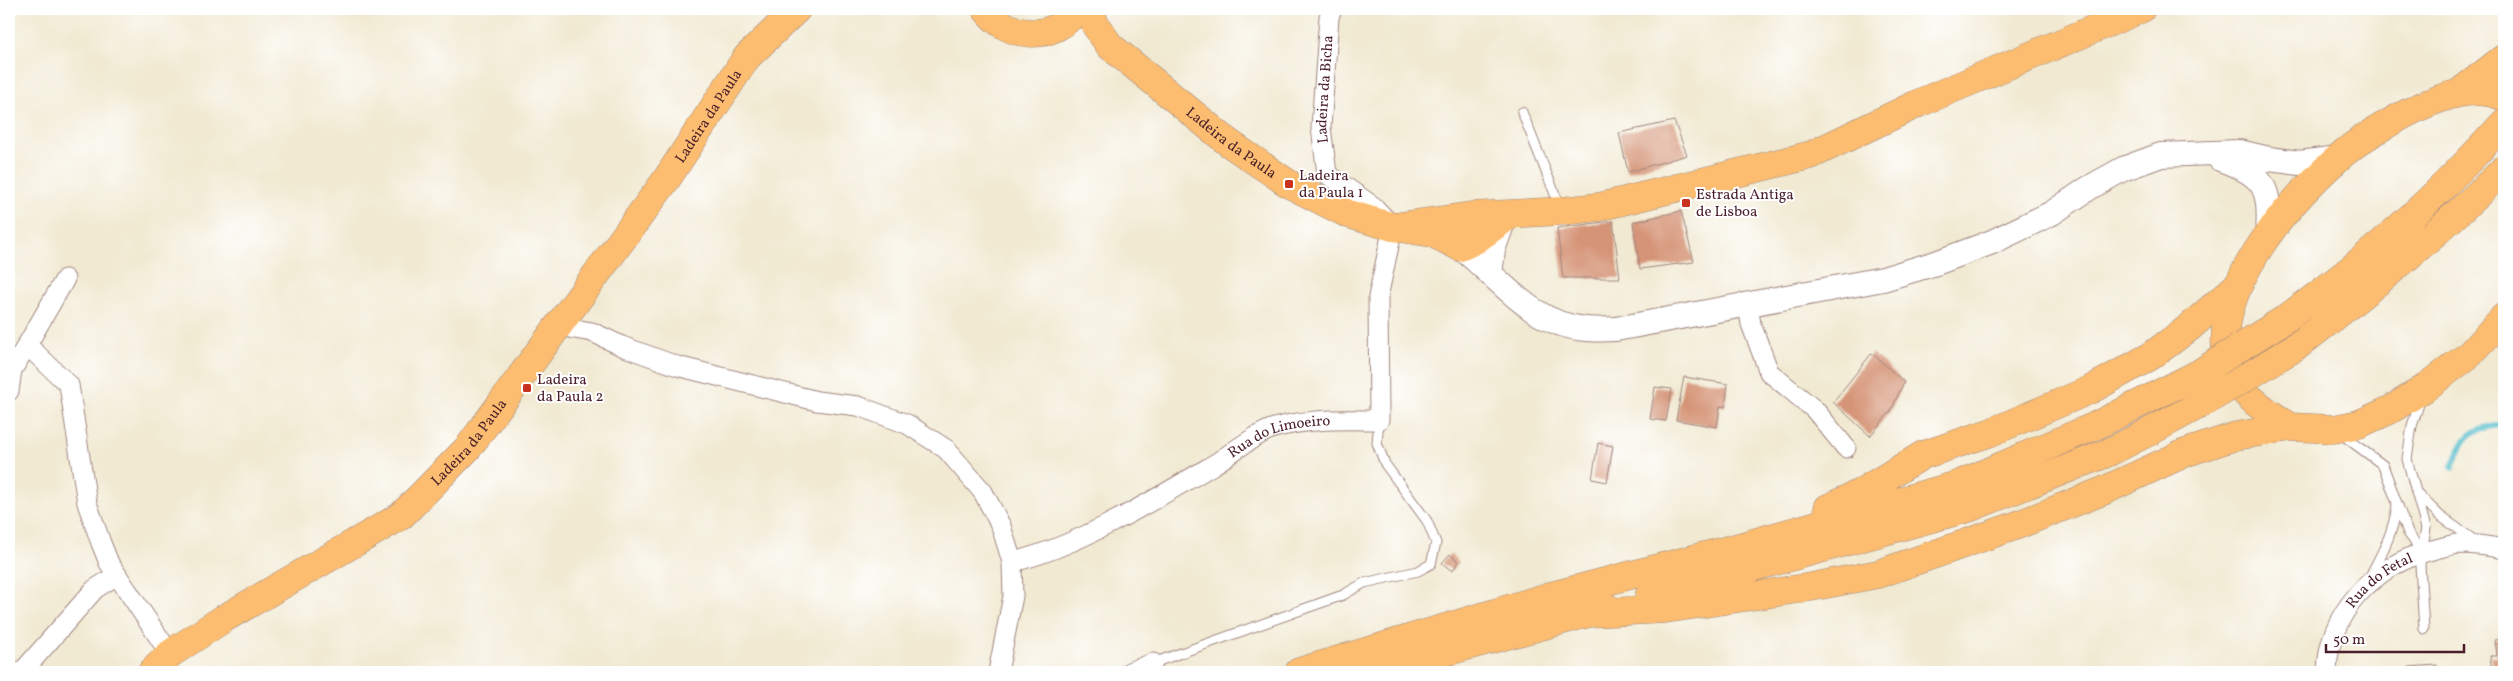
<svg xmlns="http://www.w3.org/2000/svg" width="2513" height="681" font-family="Vollkorn,serif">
	<rect width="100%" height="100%" fill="#fff"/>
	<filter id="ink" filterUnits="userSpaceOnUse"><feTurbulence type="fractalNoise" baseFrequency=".02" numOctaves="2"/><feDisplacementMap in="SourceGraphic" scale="10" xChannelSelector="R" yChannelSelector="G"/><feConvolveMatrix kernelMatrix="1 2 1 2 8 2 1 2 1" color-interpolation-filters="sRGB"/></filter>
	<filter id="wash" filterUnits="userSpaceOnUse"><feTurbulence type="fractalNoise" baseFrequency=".0096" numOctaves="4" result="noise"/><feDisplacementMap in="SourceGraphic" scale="20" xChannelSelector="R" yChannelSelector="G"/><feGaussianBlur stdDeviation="1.12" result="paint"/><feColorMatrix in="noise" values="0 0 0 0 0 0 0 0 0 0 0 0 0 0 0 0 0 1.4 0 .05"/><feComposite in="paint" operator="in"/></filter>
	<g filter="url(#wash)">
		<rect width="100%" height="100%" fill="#f1e9d1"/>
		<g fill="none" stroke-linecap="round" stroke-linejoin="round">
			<!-- stream -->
			<path stroke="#4fbbc9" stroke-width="5.5" d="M 2452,467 C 2464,435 2469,428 2504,425"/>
		</g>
		<g id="blocks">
			<!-- building -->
			<path fill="#d59477" d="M 1674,121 L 1687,155 L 1628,172 L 1619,133 Z
				M 1681,211 L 1694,262 L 1640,269 L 1633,222 Z
				M 1613,221 L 1620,278 L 1563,278 L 1557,228 Z
				M 1872,353 L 1904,382 L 1891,411 L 1870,436 L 1833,402 Z
				M 1684,377 L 1728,384 L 1725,407 L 1720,406 L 1717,427 L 1676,420 Z
				M 1655,387 L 1672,389 L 1666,421 L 1650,419 Z
				M 1598,443 L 1613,446 L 1607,482 L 1592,479 Z
				M 1450,554 L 1459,562 L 1452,571 L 1442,563 Z
				M 2504,639 L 2504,672 L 2492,672 L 2490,656 L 2497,656 L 2495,640 Z
				M 2437,665 L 2437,669 L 2458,667 L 2459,672 L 2408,672 L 2408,667 Z"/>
		</g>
	</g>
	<g filter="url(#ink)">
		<use href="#blocks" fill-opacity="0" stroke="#9e847e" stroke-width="1"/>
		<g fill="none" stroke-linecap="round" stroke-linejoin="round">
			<!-- service casing -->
			<g stroke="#9e847e" stroke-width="11">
				<path id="service" d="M 1522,112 L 1561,209
					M 2421,398 L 2412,426 L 2407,459 L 2426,528 L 2420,565 L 2424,629
					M 2341,434 L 2383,465 L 2408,533 L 2423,553
					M 2417,493 L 2440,516 L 2474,540
					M 2369,578 C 2382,553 2394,532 2397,504
					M 1153,663 L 1343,595 L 1364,583 L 1418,571 L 1431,564 L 1436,543 L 1427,521 L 1385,464 L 1377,443 L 1379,420"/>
			</g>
			<!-- minor casing -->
			<g stroke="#9e847e" stroke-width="21">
				<g id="minor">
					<path d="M 1748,305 L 1751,324 L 1769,372 L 1815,410 L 1846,448"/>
					<path d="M 557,326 L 592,332 L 622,346 L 677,366 L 817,401 L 858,406 L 907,424 L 946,449 L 983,492 L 1001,526 L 1012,562 L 1013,596 L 998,672"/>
					<path d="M 27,345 L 65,279"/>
					<path d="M 9,391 L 12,370 L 27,345 L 69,385 L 87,503 L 101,543 L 109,563 L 170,654"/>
					<path id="s1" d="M 1012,562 C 1075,548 1156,499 1213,465 C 1229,455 1257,433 1274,428 C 1308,418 1345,420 1379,420 L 1378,297 L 1393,227 L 1373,206 L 1327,174 L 1321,127 L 1329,17 L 1332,9"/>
					<path d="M 22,672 L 95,589 L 117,575"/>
					<path d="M 1129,672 L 1153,663"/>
					<path id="s2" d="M 2327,672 C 2328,612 2374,565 2432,550 C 2440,548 2450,545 2458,544 C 2474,544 2489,546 2504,549"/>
				</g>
			</g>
			<!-- tertiary casing -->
			<g stroke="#9e847e" stroke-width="26">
				<path id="tertiary" d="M 2220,159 C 2265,175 2271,187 2268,234
					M 1462,231 L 1460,247 C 1500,278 1531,325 1586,329 C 1595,330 1606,329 1616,329 L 1883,279 L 1936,263 L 1992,242 L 2052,213 L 2089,188 L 2123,169 L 2161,155 L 2239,152 L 2269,159 L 2300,163 L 2338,158
					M 1490,274 L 1493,250 L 1503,222"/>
			</g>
			<!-- primary casing -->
			<g stroke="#9e847e" stroke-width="29">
				<g id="primary">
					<path d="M 986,9 C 1009,40 1054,42 1077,9"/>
					<path id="s3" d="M 1089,9 L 1096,26 L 1110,46 L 1229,143 L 1289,184 L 1348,214 L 1393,227 L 1432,233 L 1460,247 L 1475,240 L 1510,215"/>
					<path d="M 1393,227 L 1471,216 L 1562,211 L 1599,207 L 1811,155 L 1919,103 L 2141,9"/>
					<path id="s4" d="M 152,672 L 170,654 L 223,619 L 401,516 L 468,448 L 666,180 L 747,57 L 797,9"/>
				</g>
			</g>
			<!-- trunk casing -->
			<g stroke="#9e847e" stroke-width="29">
				<path id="trunk" d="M 2460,92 L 2504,58
					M 2285,319 C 2367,261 2437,197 2504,123
					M 2301,343 C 2374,287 2439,233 2504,169
					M 2291,427 C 2271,415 2239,394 2231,372 C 2203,299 2287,203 2337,159 C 2360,138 2389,122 2417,108 C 2444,96 2475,84 2504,97
					M 1828,508 L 1858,494 L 1923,455 L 1989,433 L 2090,390 L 2151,356 L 2190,327 L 2239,284
					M 1649,596 L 1969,508 L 2107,453
					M 1591,613 L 1666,609 L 1811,587 L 1878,574 L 2015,526 L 2103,491 L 2185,453 L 2236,436 L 2291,427 L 2334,429 L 2359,424 L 2390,410 L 2425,388 L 2470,354 L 2504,317
					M 1299,672 L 1554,595 L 1735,548 L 1957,485 L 2095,426
					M 1371,672 L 1608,608"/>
			</g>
			<!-- service -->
			<use href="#service" stroke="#fff" stroke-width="9"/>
			<!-- minor -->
			<use href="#minor" stroke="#fff" stroke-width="19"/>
			<!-- tertiary -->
			<use href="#tertiary" stroke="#fff" stroke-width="24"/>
			<!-- primary -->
			<use href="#primary" stroke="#fcbd6f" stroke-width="28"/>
			<!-- trunk -->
			<use href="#trunk" stroke="#fcbd6f" stroke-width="28"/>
			<!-- trunk-bridge casing -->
			<g stroke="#9e847e" stroke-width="29" stroke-linecap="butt">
				<path id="trunk-bridge" d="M 2095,426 L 2198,374 L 2285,319
					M 2107,453 C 2175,420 2238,384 2301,343"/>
			</g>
			<!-- trunk-bridge -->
			<use href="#trunk-bridge" stroke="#fcbd6f" stroke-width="28"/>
		</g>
	</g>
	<!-- markers -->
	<g fill="#c8321e" stroke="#fff" stroke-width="2">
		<rect x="1284" y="179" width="10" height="10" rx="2.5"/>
		<rect x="1681" y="198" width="10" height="10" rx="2.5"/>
		<rect x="522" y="383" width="10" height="10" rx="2.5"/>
	</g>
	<g text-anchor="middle" stroke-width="4" stroke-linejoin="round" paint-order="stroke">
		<!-- street labels -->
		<g font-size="15" fill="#4a1f2b" stroke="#fff">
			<text dy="5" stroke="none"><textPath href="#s1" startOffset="766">Ladeira da Bicha</textPath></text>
			<text dy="5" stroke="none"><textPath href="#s4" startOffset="800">Ladeira da Paula</textPath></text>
			<text dy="5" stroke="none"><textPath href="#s3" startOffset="198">Ladeira da Paula</textPath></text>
			<text dy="5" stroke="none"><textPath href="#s1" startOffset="298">Rua do Limoeiro</textPath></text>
			<text dy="5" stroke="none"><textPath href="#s4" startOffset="395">Ladeira da Paula</textPath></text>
			<text dy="5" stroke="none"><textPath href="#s2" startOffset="111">Rua do Fetal</textPath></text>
		</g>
		<!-- poi labels -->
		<g font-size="15" fill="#4a1f2b" stroke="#fff" text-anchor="start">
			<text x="1299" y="180">Ladeira<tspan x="1299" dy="17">da Paula 1</tspan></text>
			<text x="1696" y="199">Estrada Antiga<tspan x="1696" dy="17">de Lisboa</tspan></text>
			<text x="537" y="384">Ladeira<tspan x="537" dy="17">da Paula 2</tspan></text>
		</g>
	</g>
	<!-- margin -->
	<rect width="2513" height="681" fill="none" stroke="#fff" stroke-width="30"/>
	<!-- scale -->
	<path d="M2326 644v8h138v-8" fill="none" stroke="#4a1f2b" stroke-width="2.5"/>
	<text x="2333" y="644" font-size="15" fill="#4a1f2b" stroke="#ffffff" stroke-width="4" paint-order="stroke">50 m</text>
</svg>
